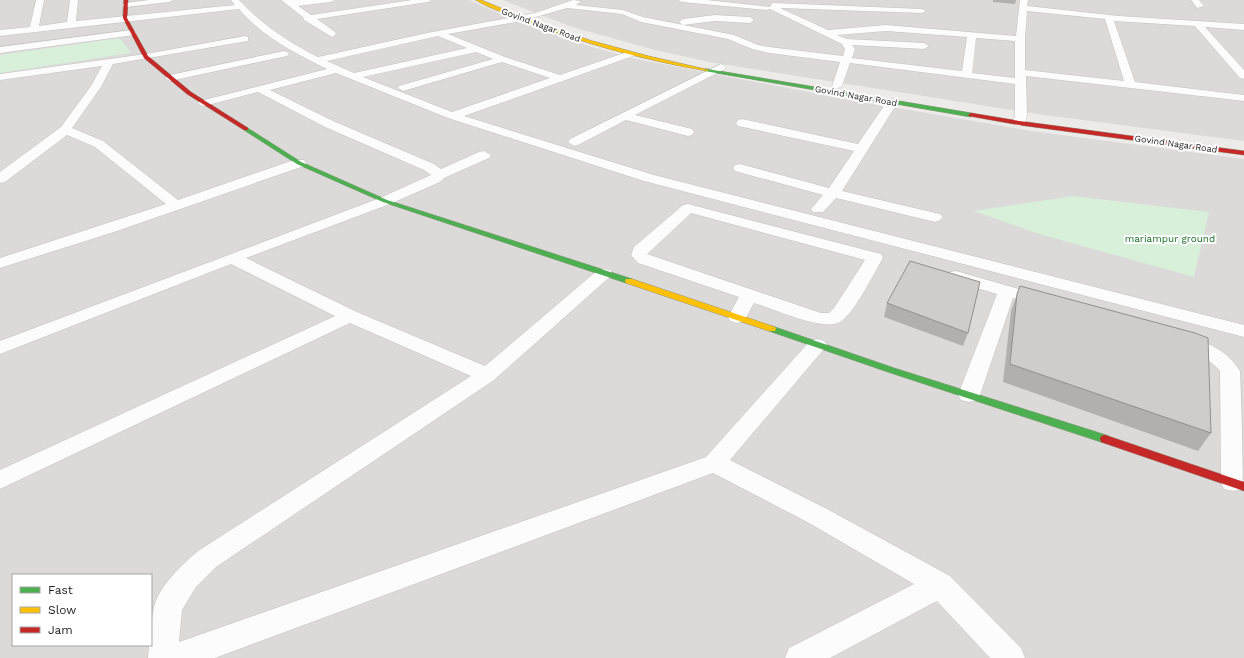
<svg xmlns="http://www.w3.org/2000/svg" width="1244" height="658" font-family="'Work Sans',sans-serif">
	<rect width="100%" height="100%" fill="#ecebe8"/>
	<!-- residential -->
	<path fill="#dbdad9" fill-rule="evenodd" d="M 0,0 L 469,0 L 521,23 L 586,45 L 631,58 L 850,100 L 1032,131 L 1244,159 L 1244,658 L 0,658 ZM 13,575 L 151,575 L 151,645 L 13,645 Z
		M 503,0 L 1244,0 L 1244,141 L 1044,115 L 709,62 L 655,50 L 572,27 Z"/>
	<!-- park -->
	<path fill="#d8efda" d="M 120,38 L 131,53 L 0,73 L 0,55 Z
		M 1073,196 L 1209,212 L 1194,277 L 1039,234 L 974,211 Z"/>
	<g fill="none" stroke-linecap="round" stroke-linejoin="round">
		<!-- street casing -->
		<g stroke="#c2c1c0" stroke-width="1">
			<path id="street" d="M 36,0 L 44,0 L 39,26 L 67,22 L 70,0 L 78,0 L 76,21 L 235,5 L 231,0 L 239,0 C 262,25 288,42 318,57 L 427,33 L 535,13 L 573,0 L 581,1 L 576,5 L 623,10 L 643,17 L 734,35 L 758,45 L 769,47 L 843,56 L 845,49 L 842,44 L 770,9 L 767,10 L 682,2 L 678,0 L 707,0 L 770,7 L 772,3 L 775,3 L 922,9 L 926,11 L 922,13 L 780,8 L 828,30 L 886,25 L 1016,36 L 1020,0 L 1028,0 L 1027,6 L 1119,16 L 1244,24 L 1244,30 L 1205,27 L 1244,70 L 1244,79 L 1240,78 L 1195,26 L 1114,21 L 1135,82 L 1244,95 L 1244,101 L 1026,76 L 1027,115 L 1025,123 L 1019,127 L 1013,123 L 1015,115 L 1015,84 L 850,63 L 842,86 L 837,89 L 832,86 L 840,62 L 769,53 L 752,49 L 728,39 L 641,22 L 622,14 L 567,8 L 522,21 L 448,34 L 505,57 L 560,75 L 627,52 L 630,51 L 635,54 L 633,56 L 464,116 L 654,175 L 1244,325 L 1244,337 L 644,181 L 448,118 L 336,73 L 270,90 L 333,121 L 434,164 L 441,169 L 479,152 L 484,151 L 491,155 L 489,158 L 444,178 L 440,182 L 390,204 L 246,258 L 357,312 L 485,366 L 598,270 L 604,269 L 610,270 L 613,274 L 494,380 L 216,567 L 196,587 L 182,610 L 179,642 L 706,457 L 810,341 L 817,339 L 824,341 L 827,345 L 824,349 L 730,460 L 827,509 L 950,576 L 1021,648 L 1025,658 L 990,658 L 937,601 L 830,658 L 785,658 L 789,648 L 914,584 L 809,523 L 713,473 L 215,658 L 148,658 L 149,645 L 151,645 C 151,633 151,619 154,607 C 159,586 182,565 198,551 L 471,376 L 350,323 L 0,489 L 0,470 L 335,316 L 231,264 L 0,354 L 0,341 L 380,198 L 431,175 L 424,170 L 325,127 L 258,92 L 204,106 L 200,105 L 198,103 L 200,101 L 327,69 C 295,53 263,37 239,9 L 0,36 L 0,30 L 30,27 ZM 1027,11 L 1105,19 L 1124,81 L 1025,70 L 1025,39 ZM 886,31 L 967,37 L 962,71 L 852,58 L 855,49 L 852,45 L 924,49 L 929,46 L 924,43 L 847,39 L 837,35 ZM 438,36 L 467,48 L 354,73 L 327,61 ZM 976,38 L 1015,41 L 1015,78 L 972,73 ZM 476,52 L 493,59 L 399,86 L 398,88 L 403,91 L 502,62 L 550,78 L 452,112 L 363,77 Z
				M 149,0 L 173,0 L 169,2 L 126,7 L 122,5 L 126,3 Z
				M 281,0 L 335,0 L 331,2 L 298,6 L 311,15 L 412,0 L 432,0 L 428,2 L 317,19 L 335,32 L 336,34 L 332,37 L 304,20 L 303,17 Z
				M 1191,0 L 1199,0 L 1204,6 L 1197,8 Z
				M 715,15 L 750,17 L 754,20 L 750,23 L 715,21 L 683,25 L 679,22 L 683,19 Z
				M 132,30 L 136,33 L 135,35 L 0,53 L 0,47 Z
				M 245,36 L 248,37 L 248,41 L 113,64 L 101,87 L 72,128 L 103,141 L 178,200 L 294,160 L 304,160 L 306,163 L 304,166 L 114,232 L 0,268 L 0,258 L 166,204 L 95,147 L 67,135 L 5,182 L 0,183 L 0,172 L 61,127 L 91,86 L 102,66 L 0,80 L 0,74 L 146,54 Z
				M 284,51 L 287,52 L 289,54 L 287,56 L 170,81 L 165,78 L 170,75 Z
				M 721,64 L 726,67 L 725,69 L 635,115 L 692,129 L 694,132 L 692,135 L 688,136 L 626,120 L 578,145 L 574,146 L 568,142 L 570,139 Z
				M 892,99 L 898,102 L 842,191 L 940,214 L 943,217 L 940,220 L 935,222 L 836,198 L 823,212 L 813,212 L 811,209 L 823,195 L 735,171 L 733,168 L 735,165 L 740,164 L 829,188 L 854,151 L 738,126 L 736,123 L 738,120 L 742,119 L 858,144 L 888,100 Z
				M 688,204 L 881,254 L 883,258 C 874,273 854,314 840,322 C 825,332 771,308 754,303 L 744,321 L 737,323 L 730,321 L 728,317 L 739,297 L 638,263 L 631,255 L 634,247 L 683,205 ZM 691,213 L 865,260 L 834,308 L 829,313 L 821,313 L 647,254 Z
				M 956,271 L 1047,297 L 1050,301 L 1047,305 L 1041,306 L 1013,298 L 980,395 L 977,400 L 969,402 L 961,400 L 958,395 L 997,294 L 950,280 L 947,276 L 950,272 Z
				M 1184,336 C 1208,342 1227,350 1240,371 C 1241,391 1244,476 1242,489 L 1233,491 L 1224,489 L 1221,482 L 1220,371 C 1207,354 1181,352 1174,342 L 1177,338 Z"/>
		</g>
		<!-- fast casing -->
		<g stroke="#919482" stroke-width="1">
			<path id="fast" d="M 707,69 L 971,113 L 974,115 L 971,117 L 705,71 L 705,69 Z
				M 246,127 L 301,162 L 387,200 L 632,279 L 633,281 L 632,283 L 626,283 L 383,202 L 297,164 L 244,130 L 244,128 Z
				M 772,326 L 894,368 L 1109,436 L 1110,439 L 1109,442 L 1105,443 L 1101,442 L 888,372 L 769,331 L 768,329 Z"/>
		</g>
		<!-- slow casing -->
		<g stroke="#919482" stroke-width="1">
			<path id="slow" d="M 476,0 L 481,0 L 535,22 L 592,41 L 648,56 L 709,70 L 707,71 C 645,60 583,44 524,20 C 508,14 490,9 476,0 Z
				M 626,279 L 632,279 L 775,327 L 776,329 L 775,331 L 769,331 L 626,283 L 625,281 Z"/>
		</g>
		<!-- jam casing -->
		<g stroke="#919482" stroke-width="1">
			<path id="jam" d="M 124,0 L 128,0 L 127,18 L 148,56 L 191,92 L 248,128 L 248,130 L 244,130 L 187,94 L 144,58 L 123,18 Z
				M 971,113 L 1019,121 L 1244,151 L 1244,155 L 1019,125 L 969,116 L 968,115 Z
				M 1105,435 L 1244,482 L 1244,491 L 1101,442 L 1100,439 L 1101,436 Z"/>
		</g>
		<!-- street -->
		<use href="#street" fill="#fcfcfc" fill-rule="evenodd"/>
		<!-- fast -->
		<use href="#fast" fill="#4caf50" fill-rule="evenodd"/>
		<!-- slow -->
		<use href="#slow" fill="#ffc107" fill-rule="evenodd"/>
		<!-- jam -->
		<use href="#jam" fill="#c62828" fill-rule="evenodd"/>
	</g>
	<!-- wall -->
	<path fill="#b2b0af" d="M 993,0 L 1016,0 L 1015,4 L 993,2 Z
		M 1020,286 L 1211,433 L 1198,451 L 1003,382 L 1011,311 Z
		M 887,303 L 968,333 L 963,346 L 884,317 Z"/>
	<!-- building -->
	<path fill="#cfcdcb" stroke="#91908e" d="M 910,261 L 980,282 L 968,333 L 887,303 Z
		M 1020,286 L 1195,333 L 1208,338 L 1211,433 L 1010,364 L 1017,294 Z"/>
	<g text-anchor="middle" stroke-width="4" stroke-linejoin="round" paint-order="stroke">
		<!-- far-street labels -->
		<g font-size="9" fill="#1e1e1e" stroke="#fff">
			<text transform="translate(541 25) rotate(20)" y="3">Govind Nagar Road</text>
			<text transform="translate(856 96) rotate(10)" y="3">Govind Nagar Road</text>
			<text transform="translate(1176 144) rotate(8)" y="3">Govind Nagar Road</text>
		</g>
		<!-- park labels -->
		<g font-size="10" fill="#1a6f26" stroke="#fff">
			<text x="1170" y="242">mariampur ground</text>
		</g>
	</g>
	<!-- legend -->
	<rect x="12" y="574" width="140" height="72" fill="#ffffff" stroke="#a5a5a5"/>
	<rect x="20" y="587" width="20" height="6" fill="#4caf50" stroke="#a5a5a5"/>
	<text x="48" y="594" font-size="12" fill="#1e1e1e">Fast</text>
	<rect x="20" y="607" width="20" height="6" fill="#ffc107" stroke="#a5a5a5"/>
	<text x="48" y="614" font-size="12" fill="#1e1e1e">Slow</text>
	<rect x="20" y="627" width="20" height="6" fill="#c62828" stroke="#a5a5a5"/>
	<text x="48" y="634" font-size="12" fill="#1e1e1e">Jam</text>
</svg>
